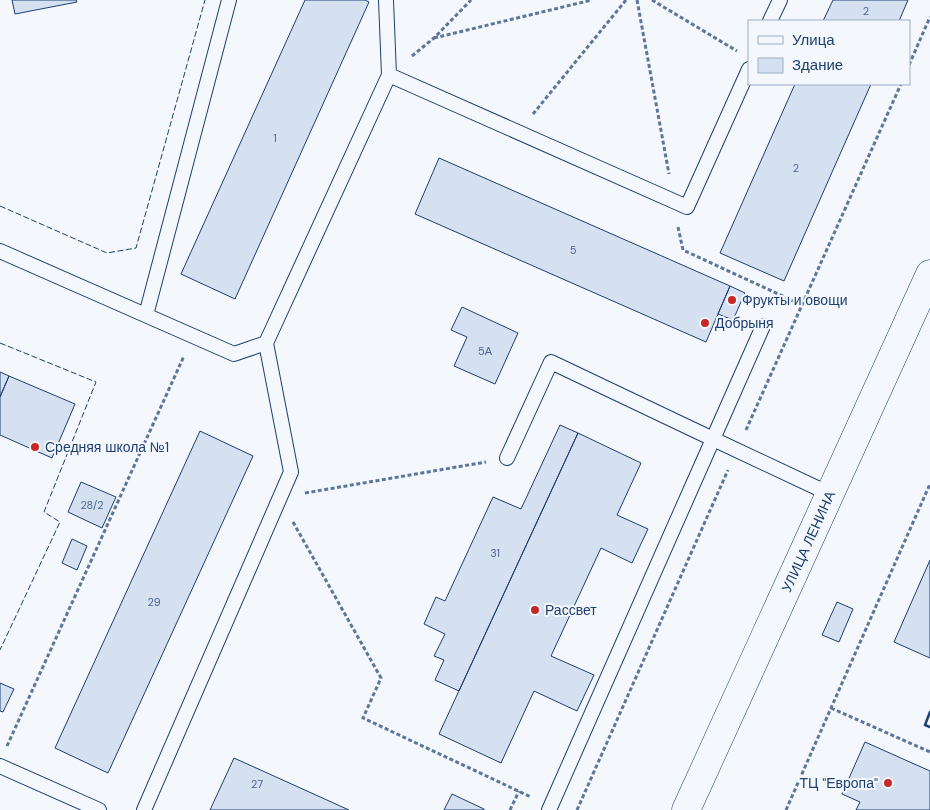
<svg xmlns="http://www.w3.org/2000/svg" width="930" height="810" font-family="'DM Sans',sans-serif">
	<rect width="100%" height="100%" fill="#f4f7fb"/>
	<!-- building -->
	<path fill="#d5e0f0" stroke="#1d3f73" d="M 12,0 L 76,0 L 77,2 L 15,14 Z
		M 305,0 L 365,0 L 369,2 L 235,299 L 181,274 Z
		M 833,0 L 908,0 L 899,21 L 823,21 Z
		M 795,84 L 871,84 L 784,281 L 720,253 Z
		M 439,158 L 730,286 L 706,342 L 415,214 Z
		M 730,286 L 745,293 L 733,320 L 718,314 Z
		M 462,307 L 518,333 L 495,384 L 454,366 L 467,337 L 451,330 Z
		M 0,372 L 9,376 L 0,397 Z
		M 9,376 L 75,404 L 52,458 L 0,435 L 0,397 Z
		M 560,425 L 578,433 L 459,691 L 435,680 L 444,660 L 434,656 L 445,634 L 424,624 L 436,597 L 445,601 L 493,497 L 521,509 Z
		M 200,431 L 253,456 L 108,773 L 55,748 Z
		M 578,433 L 641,463 L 617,515 L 648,529 L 632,563 L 601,548 L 551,656 L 594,675 L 577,711 L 534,691 L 501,763 L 439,734 Z
		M 81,482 L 116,497 L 102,528 L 68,512 Z
		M 72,539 L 87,546 L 77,570 L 62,563 Z
		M 930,560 L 930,658 L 894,642 Z
		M 837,602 L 853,609 L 839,642 L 822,635 Z
		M 0,683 L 14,689 L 3,712 L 0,711 Z
		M 865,742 L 930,771 L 930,810 L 856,810 L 860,802 L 842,794 Z
		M 234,758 L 349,810 L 210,810 Z
		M 452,794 L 484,809 L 484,810 L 444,810 Z"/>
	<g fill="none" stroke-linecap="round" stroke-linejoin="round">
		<!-- lane casing -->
		<g stroke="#1d3f73" stroke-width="16">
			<path id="lane" d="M 386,0 L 389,75 L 687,207 L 749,69
				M 770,21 L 780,0
				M 0,251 L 234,354 L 266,343
				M 146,315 L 229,0
				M 763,326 L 713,439 L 830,494
				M 507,458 L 551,362 L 713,439 L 549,810
				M 0,766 L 99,810
				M 144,810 L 291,472 L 266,343 L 389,75"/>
		</g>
		<!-- secondary casing -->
		<g stroke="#1d3f73" stroke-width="29">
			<g id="secondary">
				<path id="s1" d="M 686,810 L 930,274"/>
			</g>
		</g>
		<!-- path -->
		<path stroke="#5e769c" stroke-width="3" stroke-dasharray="4 2.5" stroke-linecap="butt" d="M 637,0 L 669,174
			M 652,0 L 737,51
			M 434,38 L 592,0
			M 412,56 L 434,38 L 471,0
			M 909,65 L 930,17
			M 533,114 L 626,0
			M 678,227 L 683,250 L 802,305
			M 746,430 L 901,84
			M 305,493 L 486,462
			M 293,522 L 381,678 L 363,718 L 531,797
			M 831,708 L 930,752
			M 7,746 L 184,356
			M 510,810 L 519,791
			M 577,810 L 728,470
			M 786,810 L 930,484"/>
		<!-- lane -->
		<use href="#lane" stroke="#f4f7fb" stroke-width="14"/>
		<!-- secondary -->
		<use href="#secondary" stroke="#f4f7fb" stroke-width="28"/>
		<!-- fence -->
		<path stroke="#1d3f73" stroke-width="1" stroke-dasharray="6 2.5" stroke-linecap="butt" d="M 0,206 L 107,253 L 136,248 L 205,0
			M 0,343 L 96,382 L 44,512 L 60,522 L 0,650"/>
		<!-- wall -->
		<path stroke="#1d3f73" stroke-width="2.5" d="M 930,712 L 925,725 L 930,727"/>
	</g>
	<!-- markers -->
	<g fill="#c62828" stroke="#f4f7fb" stroke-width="2">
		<circle cx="732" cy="300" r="5"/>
		<circle cx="705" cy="323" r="5"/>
		<circle cx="35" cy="447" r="5"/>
		<circle cx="535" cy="610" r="5"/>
		<circle cx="888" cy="783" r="5"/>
	</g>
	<g text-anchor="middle" stroke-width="4" stroke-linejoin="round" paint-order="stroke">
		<!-- number labels -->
		<g font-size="11" fill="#4b6792">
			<text x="866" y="15">2</text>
			<text x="275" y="142">1</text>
			<text x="796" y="172">2</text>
			<text x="573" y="254">5</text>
			<text x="485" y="355">5А</text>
			<text x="92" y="509">28/2</text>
			<text x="495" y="557">31</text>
			<text x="154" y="606">29</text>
			<text x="257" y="788">27</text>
		</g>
		<!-- poi labels -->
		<g font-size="14" fill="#1d3f73" stroke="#f4f7fb" text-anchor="start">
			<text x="742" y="305">Фрукты и овощи</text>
			<text x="715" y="328">Добрыня</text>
			<text x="45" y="452">Средняя школа №1</text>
			<text x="545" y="615">Рассвет</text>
			<text x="878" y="788" text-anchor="end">ТЦ "Европа"</text>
		</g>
		<!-- street labels -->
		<g font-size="14" fill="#1d3f73" stroke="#f4f7fb">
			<text dy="5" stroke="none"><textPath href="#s1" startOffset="295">УЛИЦА ЛЕНИНА</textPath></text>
		</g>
	</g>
	<!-- legend -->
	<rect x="748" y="20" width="162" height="65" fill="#f4f7fb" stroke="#9eadc5"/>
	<rect x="758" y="36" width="25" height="8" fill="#f4f7fb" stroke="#9eadc5"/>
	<text x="792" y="45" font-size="15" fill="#1d3f73">Улица</text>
	<rect x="758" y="58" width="25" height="15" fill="#d5e0f0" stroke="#9eadc5"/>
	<text x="792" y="70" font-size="15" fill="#1d3f73">Здание</text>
</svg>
